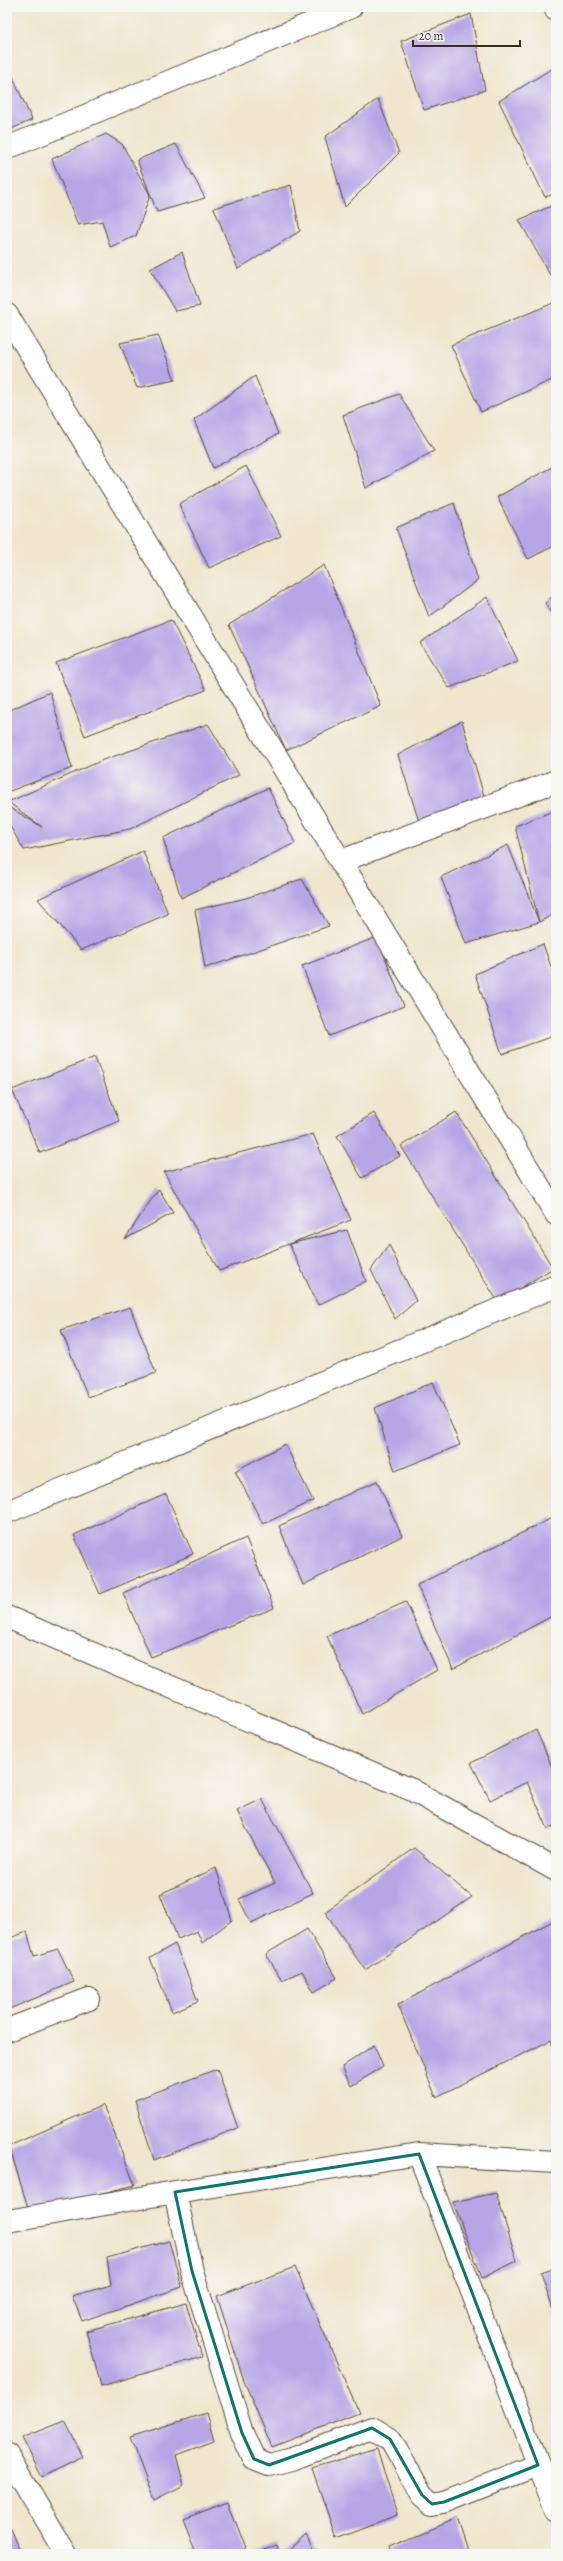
<svg xmlns="http://www.w3.org/2000/svg" width="563" height="2561" font-family="Alegreya,serif">
	<rect width="100%" height="100%" fill="#f6f6f2"/>
	<filter id="ink" filterUnits="userSpaceOnUse"><feTurbulence type="fractalNoise" baseFrequency=".025" numOctaves="2"/><feDisplacementMap in="SourceGraphic" scale="8" xChannelSelector="R" yChannelSelector="G"/><feConvolveMatrix kernelMatrix="1 2 1 2 8 2 1 2 1" color-interpolation-filters="sRGB"/></filter>
	<filter id="wash" filterUnits="userSpaceOnUse"><feTurbulence type="fractalNoise" baseFrequency=".012" numOctaves="4" result="noise"/><feDisplacementMap in="SourceGraphic" scale="16" xChannelSelector="R" yChannelSelector="G"/><feGaussianBlur stdDeviation="0.9" result="paint"/><feColorMatrix in="noise" values="0 0 0 0 0 0 0 0 0 0 0 0 0 0 0 0 0 1.4 0 .05"/><feComposite in="paint" operator="in"/></filter>
	<g filter="url(#wash)">
		<rect width="100%" height="100%" fill="#f0e6ce"/>
		<g id="blocks">
			<!-- building -->
			<path fill="#b6a6e6" d="M 471,14 L 485,90 L 424,110 L 401,41 Z
				M 7,64 L 32,120 L 7,131 Z
				M 553,68 L 556,75 L 556,193 L 545,197 L 499,101 Z
				M 378,99 L 399,153 L 345,207 L 325,137 Z
				M 106,134 L 122,144 L 150,195 L 136,236 L 110,247 L 102,221 L 78,225 L 52,159 Z
				M 176,144 L 205,198 L 157,212 L 137,160 Z
				M 291,185 L 300,231 L 238,269 L 214,208 Z
				M 556,204 L 556,272 L 550,275 L 519,220 Z
				M 182,252 L 200,306 L 175,311 L 150,269 Z
				M 556,302 L 556,378 L 481,412 L 451,345 Z
				M 158,335 L 175,380 L 137,388 L 120,343 Z
				M 255,376 L 278,434 L 213,468 L 194,420 Z
				M 399,394 L 434,451 L 366,488 L 343,415 Z
				M 246,466 L 281,536 L 209,568 L 179,504 Z
				M 552,467 L 556,476 L 556,545 L 528,559 L 497,497 Z
				M 454,503 L 478,580 L 429,617 L 396,528 Z
				M 324,565 L 381,706 L 286,750 L 229,625 Z
				M 556,593 L 556,622 L 545,603 Z
				M 487,597 L 518,661 L 449,688 L 420,643 Z
				M 171,620 L 206,690 L 85,736 L 56,663 Z
				M 50,692 L 72,768 L 7,792 L 7,711 Z
				M 462,721 L 484,796 L 420,825 L 398,755 Z
				M 208,724 L 239,775 L 130,829 L 24,850 L 7,821 L 7,806 L 42,827 L 8,802 L 103,760 Z
				M 268,788 L 295,843 L 181,898 L 163,838 Z
				M 556,810 L 556,913 L 539,922 L 466,944 L 441,877 L 508,845 L 539,922 L 515,826 Z
				M 143,851 L 168,914 L 81,950 L 38,899 Z
				M 302,879 L 329,926 L 205,968 L 195,910 L 246,898 Z
				M 377,937 L 404,1006 L 329,1036 L 302,966 Z
				M 543,944 L 556,981 L 556,1035 L 502,1054 L 475,974 Z
				M 95,1057 L 119,1121 L 40,1153 L 12,1090 Z
				M 456,1112 L 553,1268 L 498,1302 L 401,1146 Z
				M 374,1113 L 400,1156 L 362,1178 L 337,1136 Z
				M 313,1134 L 351,1220 L 219,1271 L 164,1172 Z
				M 159,1189 L 173,1213 L 125,1239 L 149,1203 Z
				M 347,1230 L 366,1281 L 318,1305 L 289,1244 Z
				M 389,1245 L 416,1301 L 395,1319 L 371,1270 Z
				M 130,1307 L 156,1373 L 88,1397 L 61,1330 Z
				M 433,1382 L 460,1445 L 395,1471 L 375,1408 Z
				M 285,1444 L 313,1501 L 263,1524 L 235,1471 Z
				M 377,1481 L 402,1536 L 303,1585 L 279,1526 Z
				M 166,1494 L 193,1554 L 100,1594 L 74,1535 Z
				M 552,1518 L 556,1527 L 556,1614 L 453,1669 L 417,1585 Z
				M 246,1538 L 274,1608 L 151,1657 L 123,1593 Z
				M 406,1602 L 437,1670 L 362,1714 L 327,1636 Z
				M 536,1730 L 556,1776 L 556,1825 L 548,1829 L 527,1782 L 490,1800 L 471,1763 Z
				M 262,1799 L 313,1893 L 251,1923 L 239,1899 L 275,1883 L 237,1811 Z
				M 414,1848 L 472,1897 L 365,1970 L 325,1912 Z
				M 216,1868 L 232,1920 L 202,1943 L 197,1931 L 178,1939 L 160,1894 Z
				M 556,1919 L 556,2055 L 551,2040 L 436,2097 L 398,2005 Z
				M 307,1929 L 337,1978 L 314,1992 L 302,1971 L 282,1980 L 266,1954 Z
				M 27,1932 L 34,1956 L 58,1949 L 74,1982 L 7,2010 L 7,1939 Z
				M 175,1944 L 198,2001 L 172,2012 L 150,1958 Z
				M 374,2045 L 383,2067 L 351,2086 L 342,2067 Z
				M 217,2069 L 238,2128 L 154,2160 L 135,2100 Z
				M 103,2105 L 135,2185 L 29,2211 L 9,2146 Z
				M 496,2193 L 517,2261 L 482,2278 L 453,2202 Z
				M 169,2241 L 182,2287 L 82,2321 L 72,2296 L 111,2285 L 107,2258 Z
				M 295,2267 L 359,2413 L 272,2447 L 244,2381 L 217,2296 Z
				M 556,2267 L 556,2320 L 541,2272 Z
				M 186,2303 L 202,2357 L 101,2386 L 86,2331 Z
				M 206,2413 L 214,2441 L 176,2455 L 184,2485 L 154,2500 L 130,2437 Z
				M 65,2421 L 83,2457 L 42,2477 L 22,2438 Z
				M 377,2448 L 397,2515 L 336,2538 L 312,2468 Z
				M 228,2502 L 248,2554 L 182,2554 L 195,2549 L 183,2519 Z
				M 457,2518 L 469,2554 L 392,2554 L 390,2546 Z
				M 7,2522 L 21,2554 L 7,2554 Z
				M 306,2534 L 315,2554 L 284,2554 Z
				M 277,2545 L 280,2554 L 254,2554 Z"/>
		</g>
	</g>
	<g filter="url(#ink)">
		<use href="#blocks" fill-opacity="0" stroke="#564638" stroke-width="1"/>
		<g fill="none" stroke-linecap="round" stroke-linejoin="round">
			<!-- street casing -->
			<g stroke="#564638" stroke-width="24">
				<path id="street" d="M 555,7 L 556,10
					M 7,148 L 351,7
					M 7,315 L 556,1214
					M 341,861 L 556,781
					M 7,1512 L 556,1286
					M 7,1617 L 412,1790 L 556,1870
					M 7,2030 L 89,1999
					M 419,2154 L 556,2510
					M 175,2192 L 192,2271 L 242,2433 L 254,2459 L 269,2465 L 292,2459 L 372,2428 L 390,2439 L 422,2495 L 432,2504 L 444,2502 L 538,2465
					M 7,2221 L 175,2192 L 419,2154 L 556,2162
					M 7,2455 L 66,2554"/>
			</g>
			<!-- street -->
			<use href="#street" stroke="#fff" stroke-width="22"/>
		</g>
	</g>
	<!-- marked area -->
	<path fill="none" stroke="#0f766e" stroke-width="3" stroke-linejoin="round" d="M 419,2154 L 538,2465 L 444,2502 L 432,2504 L 422,2495 L 390,2439 L 372,2428 L 269,2465 L 254,2459 L 242,2433 L 192,2271 L 175,2192 Z"/>
	<!-- margin -->
	<rect width="563" height="2561" fill="none" stroke="#f6f6f2" stroke-width="24"/>
	<!-- scale -->
	<path d="M413 40v6h107v-6" fill="none" stroke="#3b2a1e" stroke-width="2"/>
	<text x="419" y="40" font-size="12" fill="#3b2a1e" stroke="#f6f6f2" stroke-width="3" paint-order="stroke">20 m</text>
</svg>
